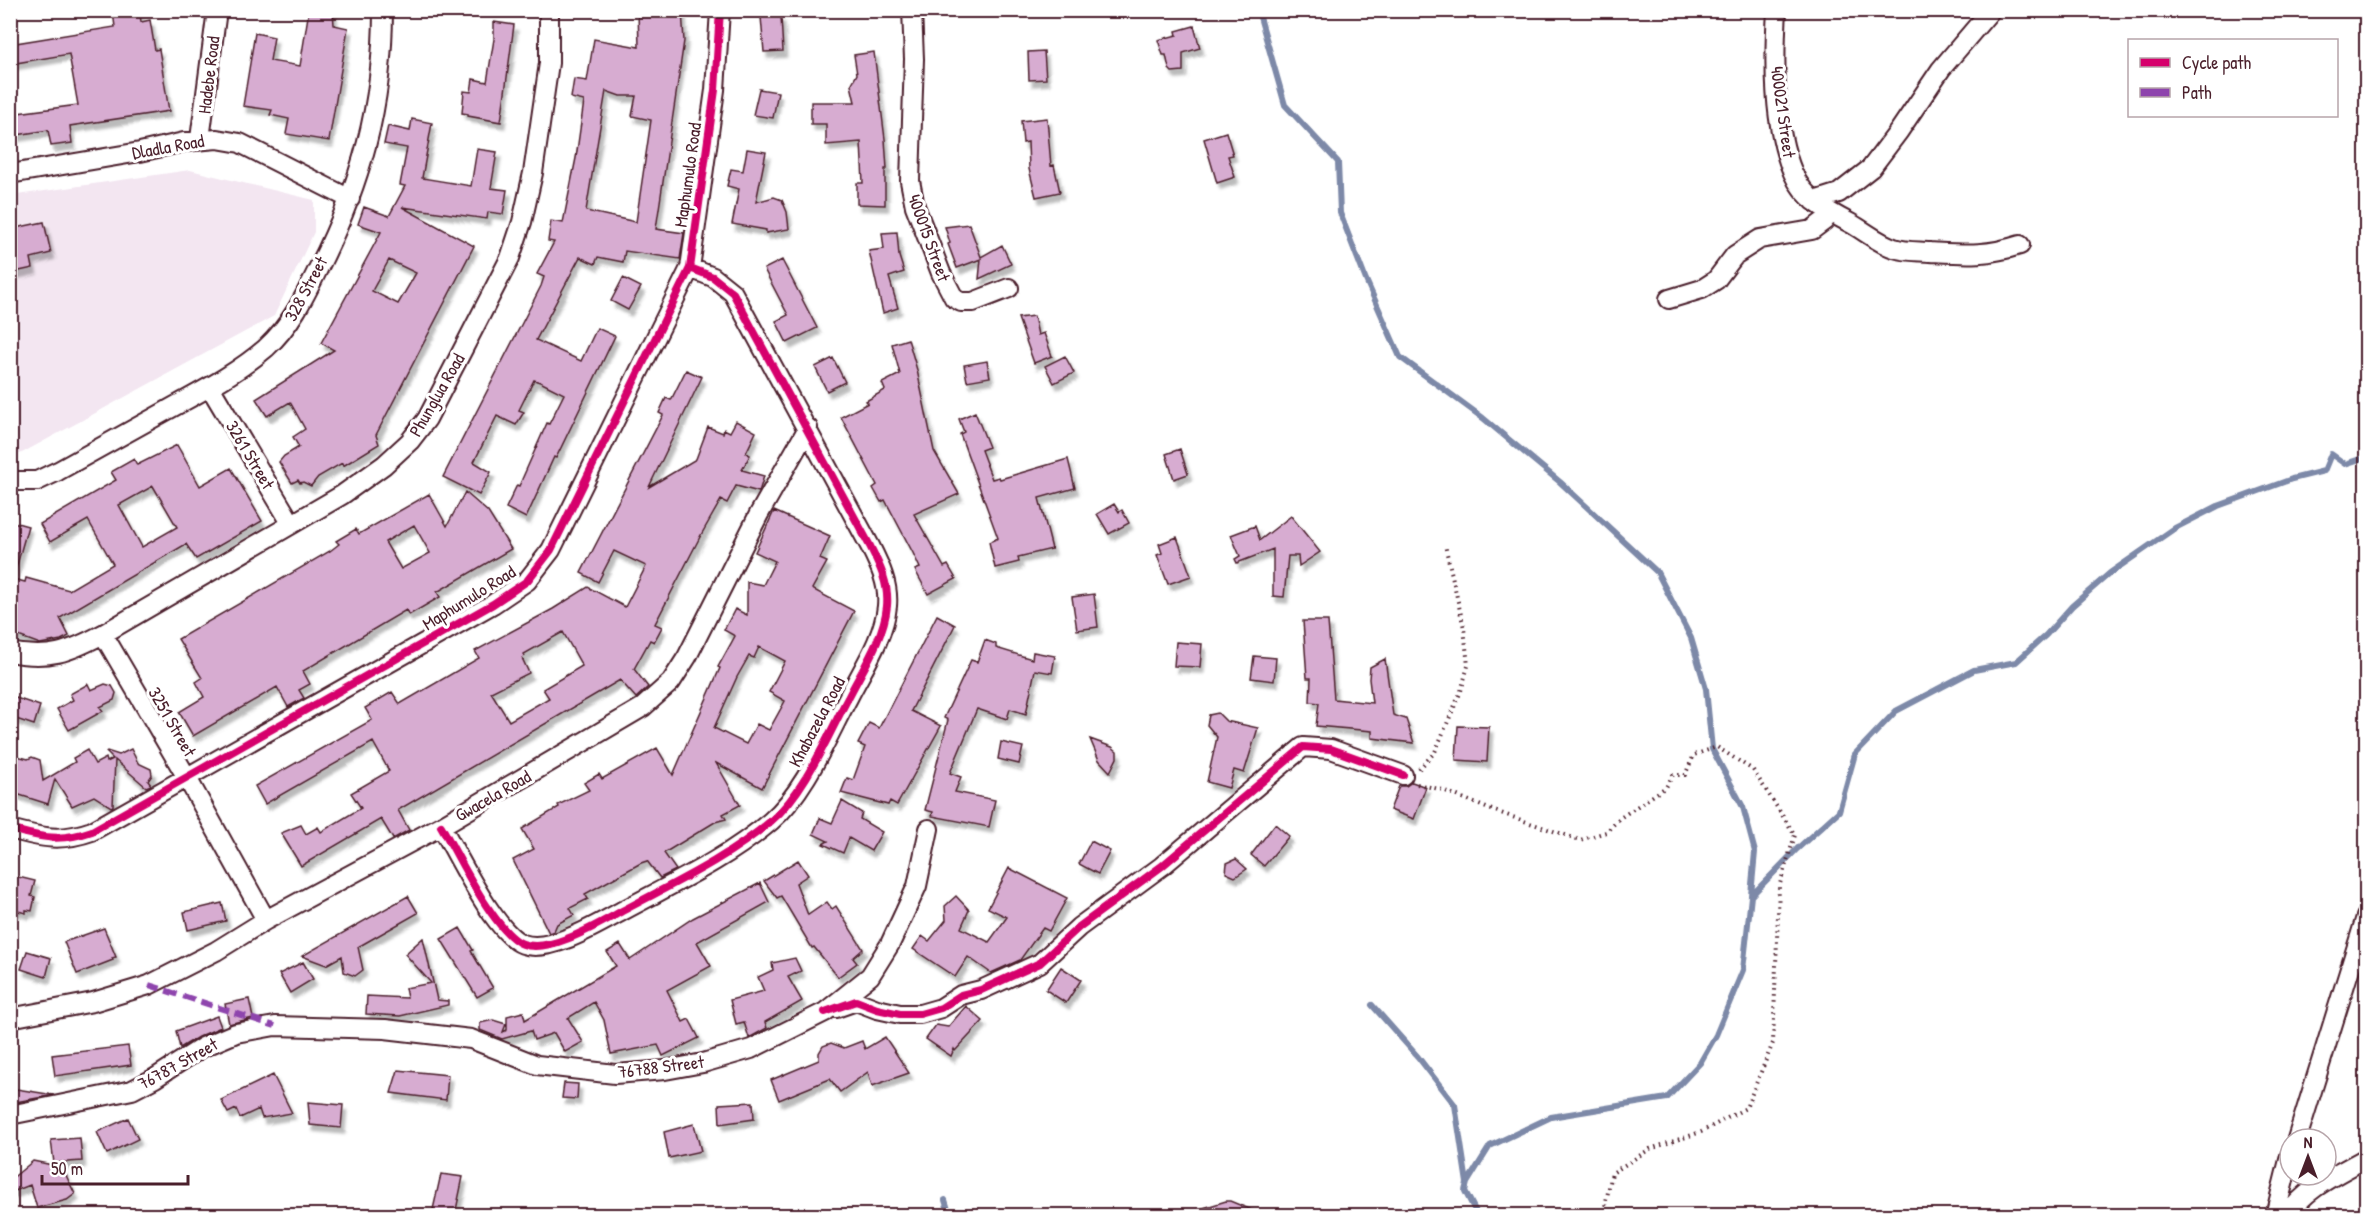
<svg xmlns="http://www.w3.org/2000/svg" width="2377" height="1226" font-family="'Patrick Hand',sans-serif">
	<defs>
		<filter id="shadow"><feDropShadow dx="3.5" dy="6" stdDeviation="1.5" flood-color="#0004"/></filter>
	</defs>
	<rect width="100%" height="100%" fill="#fff"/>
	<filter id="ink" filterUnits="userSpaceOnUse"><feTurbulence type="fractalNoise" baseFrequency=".0167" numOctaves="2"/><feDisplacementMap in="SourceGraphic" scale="12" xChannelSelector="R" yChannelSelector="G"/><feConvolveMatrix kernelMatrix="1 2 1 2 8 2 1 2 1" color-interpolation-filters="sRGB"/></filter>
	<g filter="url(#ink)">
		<!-- built -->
		<path fill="#f3e6f1" d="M 190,170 L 314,200 L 314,232 L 274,316 L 20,454 L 10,452 L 10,196 Z"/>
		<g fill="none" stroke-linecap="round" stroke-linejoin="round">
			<!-- stream -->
			<path stroke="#7d89a8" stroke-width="6" d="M 1258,10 L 1285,105 L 1338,162 L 1340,213 L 1366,280 L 1400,357 L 1483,418 L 1560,482 L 1657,572 L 1691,638 L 1706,689 L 1712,749 L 1743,807 L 1755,852 L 1751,895
				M 1372,1005 L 1418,1057 L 1455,1105 L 1467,1183 L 1465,1191 L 1478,1216
				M 1467,1183 L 1490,1146 L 1551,1117 L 1667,1098 L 1700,1063 L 1716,1035 L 1743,970 L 1751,896 L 1797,849 L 1839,811 L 1855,754 L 1896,711 L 1974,670 L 2016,662 L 2046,635 L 2072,606 L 2110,573 L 2175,528 L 2218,506 L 2292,479 L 2324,471 L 2331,454 L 2345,464 L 2366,457
				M 945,1200 L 950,1216"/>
		</g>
		<!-- building -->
		<path fill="#d7acd1" stroke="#4a1f2b" stroke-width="1.5" fill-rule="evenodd" filter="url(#shadow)" d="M 128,10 L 129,15 L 140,13 L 141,22 L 150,20 L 155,50 L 159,49 L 169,111 L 70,126 L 72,143 L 51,146 L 48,130 L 10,136 L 10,114 L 78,105 L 69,54 L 10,64 L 10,44 L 115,27 L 113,12 Z
			M 309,10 L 333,10 L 334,25 L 348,28 L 329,141 L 286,134 L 289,119 L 270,115 L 272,110 L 243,106 L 255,33 L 274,37 L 270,61 L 300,66 Z
			M 638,10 L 682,10 L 684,41 L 656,229 L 684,233 L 680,259 L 625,251 L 623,262 L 598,257 L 595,264 L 580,257 L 536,340 L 581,361 L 597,328 L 615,336 L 556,458 L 554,457 L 526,518 L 506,508 L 517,485 L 519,486 L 547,423 L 549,424 L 564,394 L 540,382 L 534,380 L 519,410 L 524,412 L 516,425 L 497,416 L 474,462 L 491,472 L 479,495 L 443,477 L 541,286 L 544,277 L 537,274 L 554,242 L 548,241 L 551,221 L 563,223 L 576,158 L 584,101 L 571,98 L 574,79 L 587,81 L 594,39 L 639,47 ZM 606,91 L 620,96 L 636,96 L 632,116 L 651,120 L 636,222 L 586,211 Z
			M 761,17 L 781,17 L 783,51 L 764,52 Z
			M 494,22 L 514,25 L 501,122 L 468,116 L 468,114 L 462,113 L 464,91 L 471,92 L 473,79 L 487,82 L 494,39 Z
			M 1194,26 L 1200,48 L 1183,53 L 1183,71 L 1172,72 L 1169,69 L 1166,55 L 1163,55 L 1158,40 L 1177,35 L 1176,31 Z
			M 1044,51 L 1046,79 L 1029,80 L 1028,52 Z
			M 874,52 L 885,139 L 887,169 L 885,169 L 885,205 L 857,204 L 857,183 L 863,183 L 861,142 L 826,145 L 826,124 L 811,124 L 811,102 L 855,102 L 851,85 L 857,74 L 854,55 Z
			M 759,89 L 778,92 L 773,118 L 753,115 Z
			M 1047,118 L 1051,166 L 1054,165 L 1060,192 L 1036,197 L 1029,169 L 1028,142 L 1023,143 L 1021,121 Z
			M 412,119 L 432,123 L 422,178 L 471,186 L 477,149 L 497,152 L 491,188 L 507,190 L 503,214 L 488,212 L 487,219 L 402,207 L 474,246 L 376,435 L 379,444 L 343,466 L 342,463 L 318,477 L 311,486 L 303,482 L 300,483 L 298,480 L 292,483 L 279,462 L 284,456 L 299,447 L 293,437 L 305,429 L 290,402 L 267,416 L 256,399 L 334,350 L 321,343 L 381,232 L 358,224 L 364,207 L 389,216 L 405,186 L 400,185 L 407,148 L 384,144 L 388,126 L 410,131 ZM 389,260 L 416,273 L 398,304 L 372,291 Z
			M 1226,132 L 1233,155 L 1228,156 L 1235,177 L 1217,183 L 1204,139 Z
			M 747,149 L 766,152 L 756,202 L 774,197 L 782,200 L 787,212 L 789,229 L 766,233 L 766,230 L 732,224 L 739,189 L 727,186 L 731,169 L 743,171 Z
			M 44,222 L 51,253 L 31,258 L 33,268 L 10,273 L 10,229 Z
			M 969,224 L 981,257 L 1002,245 L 1011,264 L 979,279 L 981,259 L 957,268 L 948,244 L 950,243 L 945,227 Z
			M 897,232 L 899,256 L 904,272 L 889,277 L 898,308 L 883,313 L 869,251 L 884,249 L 882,233 Z
			M 782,260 L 817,328 L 787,343 L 776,321 L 788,315 L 764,269 Z
			M 623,278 L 641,287 L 628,310 L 611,301 Z
			M 1034,316 L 1038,335 L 1044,333 L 1052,356 L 1034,363 L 1018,318 Z
			M 908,339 L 917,370 L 934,451 L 959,494 L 914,514 L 944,567 L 948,565 L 956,579 L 928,594 L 915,570 L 920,568 L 913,553 L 885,500 L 881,502 L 873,488 L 877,485 L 841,417 L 868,403 L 866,401 L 885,390 L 882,383 L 900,374 L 892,344 Z
			M 1065,356 L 1074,373 L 1054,383 L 1045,366 Z
			M 833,358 L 845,382 L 827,391 L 815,367 Z
			M 987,361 L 990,377 L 967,381 L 964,365 Z
			M 686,370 L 702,377 L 649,487 L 696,459 L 708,427 L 723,433 L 724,429 L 730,432 L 736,421 L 756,432 L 746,453 L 750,455 L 742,470 L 764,476 L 759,492 L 736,486 L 727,503 L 721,500 L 701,535 L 655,624 L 662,627 L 654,642 L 650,640 L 634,669 L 648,687 L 636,698 L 620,680 L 398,810 L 409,830 L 393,839 L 381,819 L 301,866 L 281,833 L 301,825 L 306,834 L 318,827 L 321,832 L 361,808 L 351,793 L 389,771 L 373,742 L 265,804 L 255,786 L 372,720 L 365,708 L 392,692 L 400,704 L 479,658 L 475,651 L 553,609 L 588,587 L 625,607 L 646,566 L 614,551 L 598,582 L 581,573 L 663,415 L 659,413 L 666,398 L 671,400 ZM 563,632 L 582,666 L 543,689 L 549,698 L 509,721 L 491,692 L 529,673 L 522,658 L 525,656 L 524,654 Z
			M 975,412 L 989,447 L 981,450 L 992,479 L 999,477 L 1000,479 L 1068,459 L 1075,488 L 1039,498 L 1052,549 L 1018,557 L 1019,562 L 995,568 L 989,542 L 998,538 L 960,434 L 964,432 L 959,419 Z
			M 177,445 L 200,486 L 231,468 L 262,521 L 196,559 L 186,544 L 60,618 L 69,636 L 61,640 L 40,644 L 10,633 L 10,578 L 25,582 L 26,578 L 69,590 L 113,564 L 88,520 L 50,542 L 40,524 L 116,480 L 111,472 L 134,459 L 137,465 ZM 153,486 L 177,527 L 142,547 L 119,505 Z
			M 1180,449 L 1188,474 L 1174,479 L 1166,454 Z
			M 465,492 L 488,512 L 511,549 L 437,592 L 440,597 L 409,615 L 406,610 L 303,671 L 310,684 L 299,690 L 304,698 L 288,707 L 277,687 L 193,736 L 179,712 L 204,697 L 196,682 L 202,678 L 178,639 L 330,551 L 339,544 L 336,541 L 356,529 L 359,534 L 429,494 L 447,526 ZM 414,525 L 430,553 L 401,569 L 385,542 Z
			M 1114,504 L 1119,512 L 1122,510 L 1129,523 L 1109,534 L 1097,514 Z
			M 774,511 L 830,536 L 820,559 L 827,562 L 812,589 L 854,611 L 762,788 L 716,763 L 740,805 L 723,814 L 726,819 L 715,822 L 664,853 L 676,870 L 660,878 L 647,861 L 641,863 L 585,894 L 588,899 L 570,908 L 574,915 L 557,924 L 554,931 L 549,933 L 513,860 L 534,849 L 522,829 L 559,807 L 558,805 L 589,790 L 584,783 L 599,774 L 602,779 L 657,748 L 673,775 L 720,668 L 718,667 L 735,636 L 724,630 L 735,609 L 747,615 L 747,582 L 763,585 L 775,561 L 755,552 ZM 759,647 L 785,661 L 769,692 L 785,701 L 769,730 L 757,724 L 746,744 L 714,728 L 737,677 L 749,656 L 754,658 Z
			M 1291,516 L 1320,552 L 1299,566 L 1298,556 L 1288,556 L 1284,597 L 1273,596 L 1273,549 L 1237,563 L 1235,559 L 1240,556 L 1231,535 L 1255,526 L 1260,540 Z
			M 10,521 L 28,526 L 15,572 L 10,572 Z
			M 1177,537 L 1191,576 L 1168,584 L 1157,555 L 1162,553 L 1159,544 Z
			M 1094,594 L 1098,627 L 1077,630 L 1072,597 Z
			M 937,615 L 955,625 L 911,711 L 941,726 L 897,805 L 890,801 L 888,805 L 841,793 L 847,778 L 853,780 L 865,747 L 858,744 L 869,723 L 879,728 Z
			M 1303,621 L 1328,621 L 1334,699 L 1372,703 L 1369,679 L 1370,667 L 1385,659 L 1393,715 L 1406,719 L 1414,743 L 1372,738 L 1372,731 L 1316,726 L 1319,703 L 1310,702 L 1311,678 L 1307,678 Z
			M 985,640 L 996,644 L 996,648 L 1032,659 L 1033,652 L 1055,656 L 1052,673 L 1035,670 L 1026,714 L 1010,709 L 1007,719 L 977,709 L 950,773 L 961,777 L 955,792 L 995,800 L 989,827 L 932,816 L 933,812 L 925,810 L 948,720 L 944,718 L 971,660 L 977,662 Z
			M 1176,642 L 1202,644 L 1200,667 L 1174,666 Z
			M 1254,656 L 1276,658 L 1274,681 L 1251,678 Z
			M 88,684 L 91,690 L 105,684 L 112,686 L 116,693 L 114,700 L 100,707 L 103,711 L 69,730 L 57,709 L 73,700 L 70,694 Z
			M 10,696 L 40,706 L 34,725 L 10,717 Z
			M 1218,713 L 1226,721 L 1258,728 L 1244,773 L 1234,770 L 1229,788 L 1207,782 L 1217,737 L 1207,725 L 1209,715 Z
			M 1458,726 L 1489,727 L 1487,762 L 1456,760 Z
			M 1090,739 L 1112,747 L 1117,751 L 1117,758 L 1110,772 L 1099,760 Z
			M 1001,742 L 1023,747 L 1019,764 L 998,759 Z
			M 131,749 L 138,763 L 151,769 L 152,775 L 148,781 L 151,785 L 146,787 L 115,760 L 113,806 L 111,807 L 94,796 L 72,806 L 55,779 L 48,804 L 10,792 L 10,754 L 28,759 L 32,757 L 40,760 L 43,781 L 75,762 L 73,758 L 87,750 L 95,764 L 106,758 L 107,762 L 113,759 L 106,752 L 107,751 L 119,755 Z
			M 1412,782 L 1426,787 L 1414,819 L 1390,810 L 1399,786 L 1406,786 Z
			M 842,801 L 862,813 L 860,819 L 882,832 L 871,851 L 849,838 L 843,853 L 823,844 L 828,841 L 813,834 L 820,818 L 832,823 Z
			M 1275,824 L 1289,836 L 1264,866 L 1251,855 Z
			M 1091,841 L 1110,851 L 1098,874 L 1079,864 Z
			M 1236,859 L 1247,869 L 1235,877 L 1226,873 L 1227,863 Z
			M 798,860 L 808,875 L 796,883 L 808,915 L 827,902 L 832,909 L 836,906 L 863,949 L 853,958 L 857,963 L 838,977 L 814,947 L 812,948 L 781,896 L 777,898 L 764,881 Z
			M 1009,868 L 1067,898 L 1049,931 L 1043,928 L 1020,960 L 991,973 L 968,957 L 955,977 L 913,949 L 922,936 L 929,941 L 946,920 L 945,906 L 956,896 L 969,910 L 961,928 L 989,942 L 1007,917 L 988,908 Z
			M 10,875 L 35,881 L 31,896 L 35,897 L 32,911 L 26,910 L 26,913 L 10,909 Z
			M 760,883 L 769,902 L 697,942 L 711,966 L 667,990 L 683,1022 L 689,1019 L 699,1038 L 663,1056 L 658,1045 L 611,1054 L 604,1020 L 594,1002 L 568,1018 L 583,1042 L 565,1052 L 554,1033 L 534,1040 L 531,1031 L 502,1039 L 480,1030 L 480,1023 L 493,1020 L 506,1024 L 503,1032 L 507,1030 L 507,1016 L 523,1012 L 525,1020 L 616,966 L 607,952 L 620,944 L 630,960 L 693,918 Z
			M 408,896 L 418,913 L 358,947 L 363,970 L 355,976 L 344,972 L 342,956 L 326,965 L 302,956 Z
			M 222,903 L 226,921 L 188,930 L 184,912 Z
			M 104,928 L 116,957 L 112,958 L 113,960 L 77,974 L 64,942 Z
			M 460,928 L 473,950 L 471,951 L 493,988 L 477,997 L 441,939 Z
			M 423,938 L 437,1000 L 448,1001 L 448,1005 L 400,1016 L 366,1014 L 367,996 L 407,998 L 405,988 L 431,983 L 405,954 Z
			M 27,951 L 51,958 L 46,977 L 21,969 Z
			M 795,958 L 801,971 L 788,977 L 802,1001 L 765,1022 L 767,1028 L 749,1038 L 744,1022 L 736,1024 L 730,1000 L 764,991 L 758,977 L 773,970 L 772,963 Z
			M 303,962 L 313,979 L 290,993 L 279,974 Z
			M 1061,967 L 1081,980 L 1066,1003 L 1046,990 Z
			M 249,999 L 253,1018 L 229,1024 L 225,1004 Z
			M 966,1006 L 983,1021 L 955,1051 L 954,1049 L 951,1056 L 926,1039 L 936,1025 L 948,1027 Z
			M 217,1016 L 221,1027 L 198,1037 L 180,1048 L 176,1031 Z
			M 885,1037 L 909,1073 L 872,1086 L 868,1072 L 840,1092 L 830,1079 L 779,1100 L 771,1080 L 819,1060 L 819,1053 L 823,1046 L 831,1043 L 844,1048 L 862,1041 L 865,1049 Z
			M 128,1046 L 131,1065 L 55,1076 L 52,1055 Z
			M 398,1070 L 448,1075 L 446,1100 L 391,1093 Z
			M 273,1075 L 292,1113 L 262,1118 L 259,1109 L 240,1118 L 236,1109 L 228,1113 L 221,1100 Z
			M 564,1083 L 578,1084 L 577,1099 L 562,1098 Z
			M 10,1088 L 54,1095 L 10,1103 Z
			M 308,1102 L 343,1105 L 341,1128 L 310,1125 Z
			M 753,1102 L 754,1119 L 720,1124 L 719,1104 Z
			M 128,1118 L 138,1139 L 107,1154 L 97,1132 Z
			M 694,1124 L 701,1151 L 669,1158 L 664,1132 Z
			M 80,1138 L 82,1161 L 54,1163 L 51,1140 Z
			M 33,1161 L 62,1167 L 75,1194 L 67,1200 L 37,1208 L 30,1185 L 10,1193 L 10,1180 Z
			M 441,1174 L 463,1177 L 455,1215 L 432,1214 Z
			M 1226,1201 L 1230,1201 L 1264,1215 L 1191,1215 L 1190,1212 Z"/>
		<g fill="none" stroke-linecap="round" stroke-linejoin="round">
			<!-- street casing -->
			<g stroke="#4a1f2b" stroke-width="22">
				<path id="street" d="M 912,10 L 914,59 L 910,181 L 915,206 L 941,273 L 954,298 L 961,302 L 973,302 L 1009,288
					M 1777,10 C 1774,61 1773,126 1793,173 C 1804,199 1827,211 1850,223 C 1865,231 1878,243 1894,248 C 1905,252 1919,251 1930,252 C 1966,254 1986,256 2020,245
					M 200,139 L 217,10
					M 10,174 L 140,152 L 184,142 L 217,139 L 240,143 L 350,199
					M 1814,201 L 1839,193 L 1871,168 L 1899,131 L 1941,69 L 1991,10
					M 1669,299 L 1702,289 L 1716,280 L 1735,255 L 1760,239 L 1812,230 L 1824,221 L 1830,213
					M 210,387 L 291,523
					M 10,481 L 37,481 L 58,471 C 94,451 130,431 166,411 C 200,392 236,374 266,348 C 290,326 304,298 318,269 C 361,184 383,106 383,10
					M 103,634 L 186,776 L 266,920
					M 10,652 C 49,660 69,652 103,634 L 342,495 L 384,465 L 410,441 L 427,419 L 510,258 L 522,222 L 533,173 L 549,63 L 549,10
					M 441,826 C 457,853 495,934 523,944 C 550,954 600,923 624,910 C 674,883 728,858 771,821 C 805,792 827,737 848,698 C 862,670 884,638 887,606 C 889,584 880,566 870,546 L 733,293 L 713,277 L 690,268
					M 10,829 C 42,838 61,842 92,831 L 493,604 L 527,581 L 551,550 L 690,268 L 715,90 L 720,10
					M 836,1008 L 856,1001 L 877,1009 L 900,1014 L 920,1014 L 941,1008 L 961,995 L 981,990 L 1040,963 L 1079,927 L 1162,866 L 1303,747 L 1331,749 L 1403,775
					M 10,1018 L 93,1002 L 149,985 L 216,951 L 266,920 L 441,826 L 643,707 L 671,682 L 687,657 L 759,514 L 808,428
					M 10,1115 L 132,1090 L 155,1078 L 203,1047 L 236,1033 L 275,1026 L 385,1029 L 471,1039 L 537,1065 L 615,1074 L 665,1070 L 703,1063 L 751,1049 L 825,1012 L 870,976 L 890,944 L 917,886 L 929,829
					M 2297,1139 L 2366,917
					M 2275,1216 L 2290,1156
					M 2287,1216 C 2305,1188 2338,1174 2366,1158"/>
			</g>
			<!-- path -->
			<path stroke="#4a1f2b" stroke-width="4" stroke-dasharray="1.5 4.5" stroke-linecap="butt" d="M 1419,769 L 1435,752 L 1461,691 L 1468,666 L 1464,628 L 1445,545
				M 1417,784 L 1443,790 L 1489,809 L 1580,840 L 1606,832 L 1620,818 L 1666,787 L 1673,775 L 1685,775 L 1694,755 L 1717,747 L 1753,770 L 1795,835 L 1779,887 L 1773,1043 L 1746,1108 L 1701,1132 L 1650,1149 L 1612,1173 L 1603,1216"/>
			<!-- street -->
			<use href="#street" stroke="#fff" stroke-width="18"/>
			<!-- quiet -->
			<path stroke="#8e44ad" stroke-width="6" stroke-dasharray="12 6" stroke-linecap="butt" d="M 149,985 L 275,1026"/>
			<!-- cycleway casing -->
			<g stroke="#fff" stroke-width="11">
				<path id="cycleway" d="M 441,826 C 457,853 495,934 523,944 C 550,954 600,923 624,910 C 674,883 728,858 771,821 C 805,792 827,737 848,698 C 862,670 884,638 887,606 C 889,584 880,566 870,546 L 733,293 L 713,277 L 690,268
					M 10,829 C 42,838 61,842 92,831 L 493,604 L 527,581 L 551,550 L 690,268 L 715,90 L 720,10
					M 825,1012 L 856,1001 L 877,1009 L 900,1014 L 920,1014 L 941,1008 L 961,995 L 981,990 L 1040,963 L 1079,927 L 1162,866 L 1303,747 L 1331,749 L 1403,775"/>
			</g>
			<!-- cycleway -->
			<use href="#cycleway" stroke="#d6006c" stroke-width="8"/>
		</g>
	</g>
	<g text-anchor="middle" stroke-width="6" stroke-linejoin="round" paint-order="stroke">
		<!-- street labels -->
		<g font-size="18" fill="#4a1f2b" stroke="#fff">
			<text transform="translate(209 75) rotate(-83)" y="6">Hadebe Road</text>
			<text transform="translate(1783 112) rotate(82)" y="6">400021 Street</text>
			<text transform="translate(168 147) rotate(-10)" y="6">Dladla Road</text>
			<text transform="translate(688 175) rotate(-82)" y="6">Maphumulo Road</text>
			<text transform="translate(929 238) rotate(70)" y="6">400015 Street</text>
			<text transform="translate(306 289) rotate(-62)" y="6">328 Street</text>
			<text transform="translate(437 395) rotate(-60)" y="6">Phunglua Road</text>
			<text transform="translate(250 455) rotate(59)" y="6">3261 Street</text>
			<text transform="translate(469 598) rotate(-32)" y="6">Maphumulo Road</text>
			<text transform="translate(172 722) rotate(60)" y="6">3251 Street</text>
			<text transform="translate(817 722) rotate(-62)" y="6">Khabazela Road</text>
			<text transform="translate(493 796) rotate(-30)" y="6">Gwacela Road</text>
			<text transform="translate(178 1064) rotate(-29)" y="6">76787 Street</text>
			<text transform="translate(661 1067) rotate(-7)" y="6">76788 Street</text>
		</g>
	</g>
	<!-- margin -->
	<rect width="2377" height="1226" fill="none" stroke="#fff" stroke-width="36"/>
	<rect x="18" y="18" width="2341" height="1190" fill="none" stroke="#4a1f2b" stroke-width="2" filter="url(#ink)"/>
	<!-- legend -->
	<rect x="2128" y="39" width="210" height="78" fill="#ffffff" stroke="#b7a5aa" stroke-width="1.5"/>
	<rect x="2140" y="58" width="30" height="9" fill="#d6006c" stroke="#b7a5aa" stroke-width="1.5"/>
	<text x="2182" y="69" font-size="18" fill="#4a1f2b">Cycle path</text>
	<rect x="2140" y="88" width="30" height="9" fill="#8e44ad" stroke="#b7a5aa" stroke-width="1.5"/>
	<text x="2182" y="99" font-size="18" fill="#4a1f2b">Path</text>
	<!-- north arrow -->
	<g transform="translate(2308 1157)"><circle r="28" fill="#ffffff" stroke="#b7a5aa" stroke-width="1.5"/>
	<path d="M0-4.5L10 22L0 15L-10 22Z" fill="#4a1f2b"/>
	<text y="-9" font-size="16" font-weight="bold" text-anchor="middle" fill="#4a1f2b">N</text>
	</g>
	<!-- scale -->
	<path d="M42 1175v9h146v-9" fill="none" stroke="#4a1f2b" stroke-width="3"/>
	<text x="51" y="1175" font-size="18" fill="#4a1f2b" stroke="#ffffff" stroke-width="4.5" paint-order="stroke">50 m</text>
</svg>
